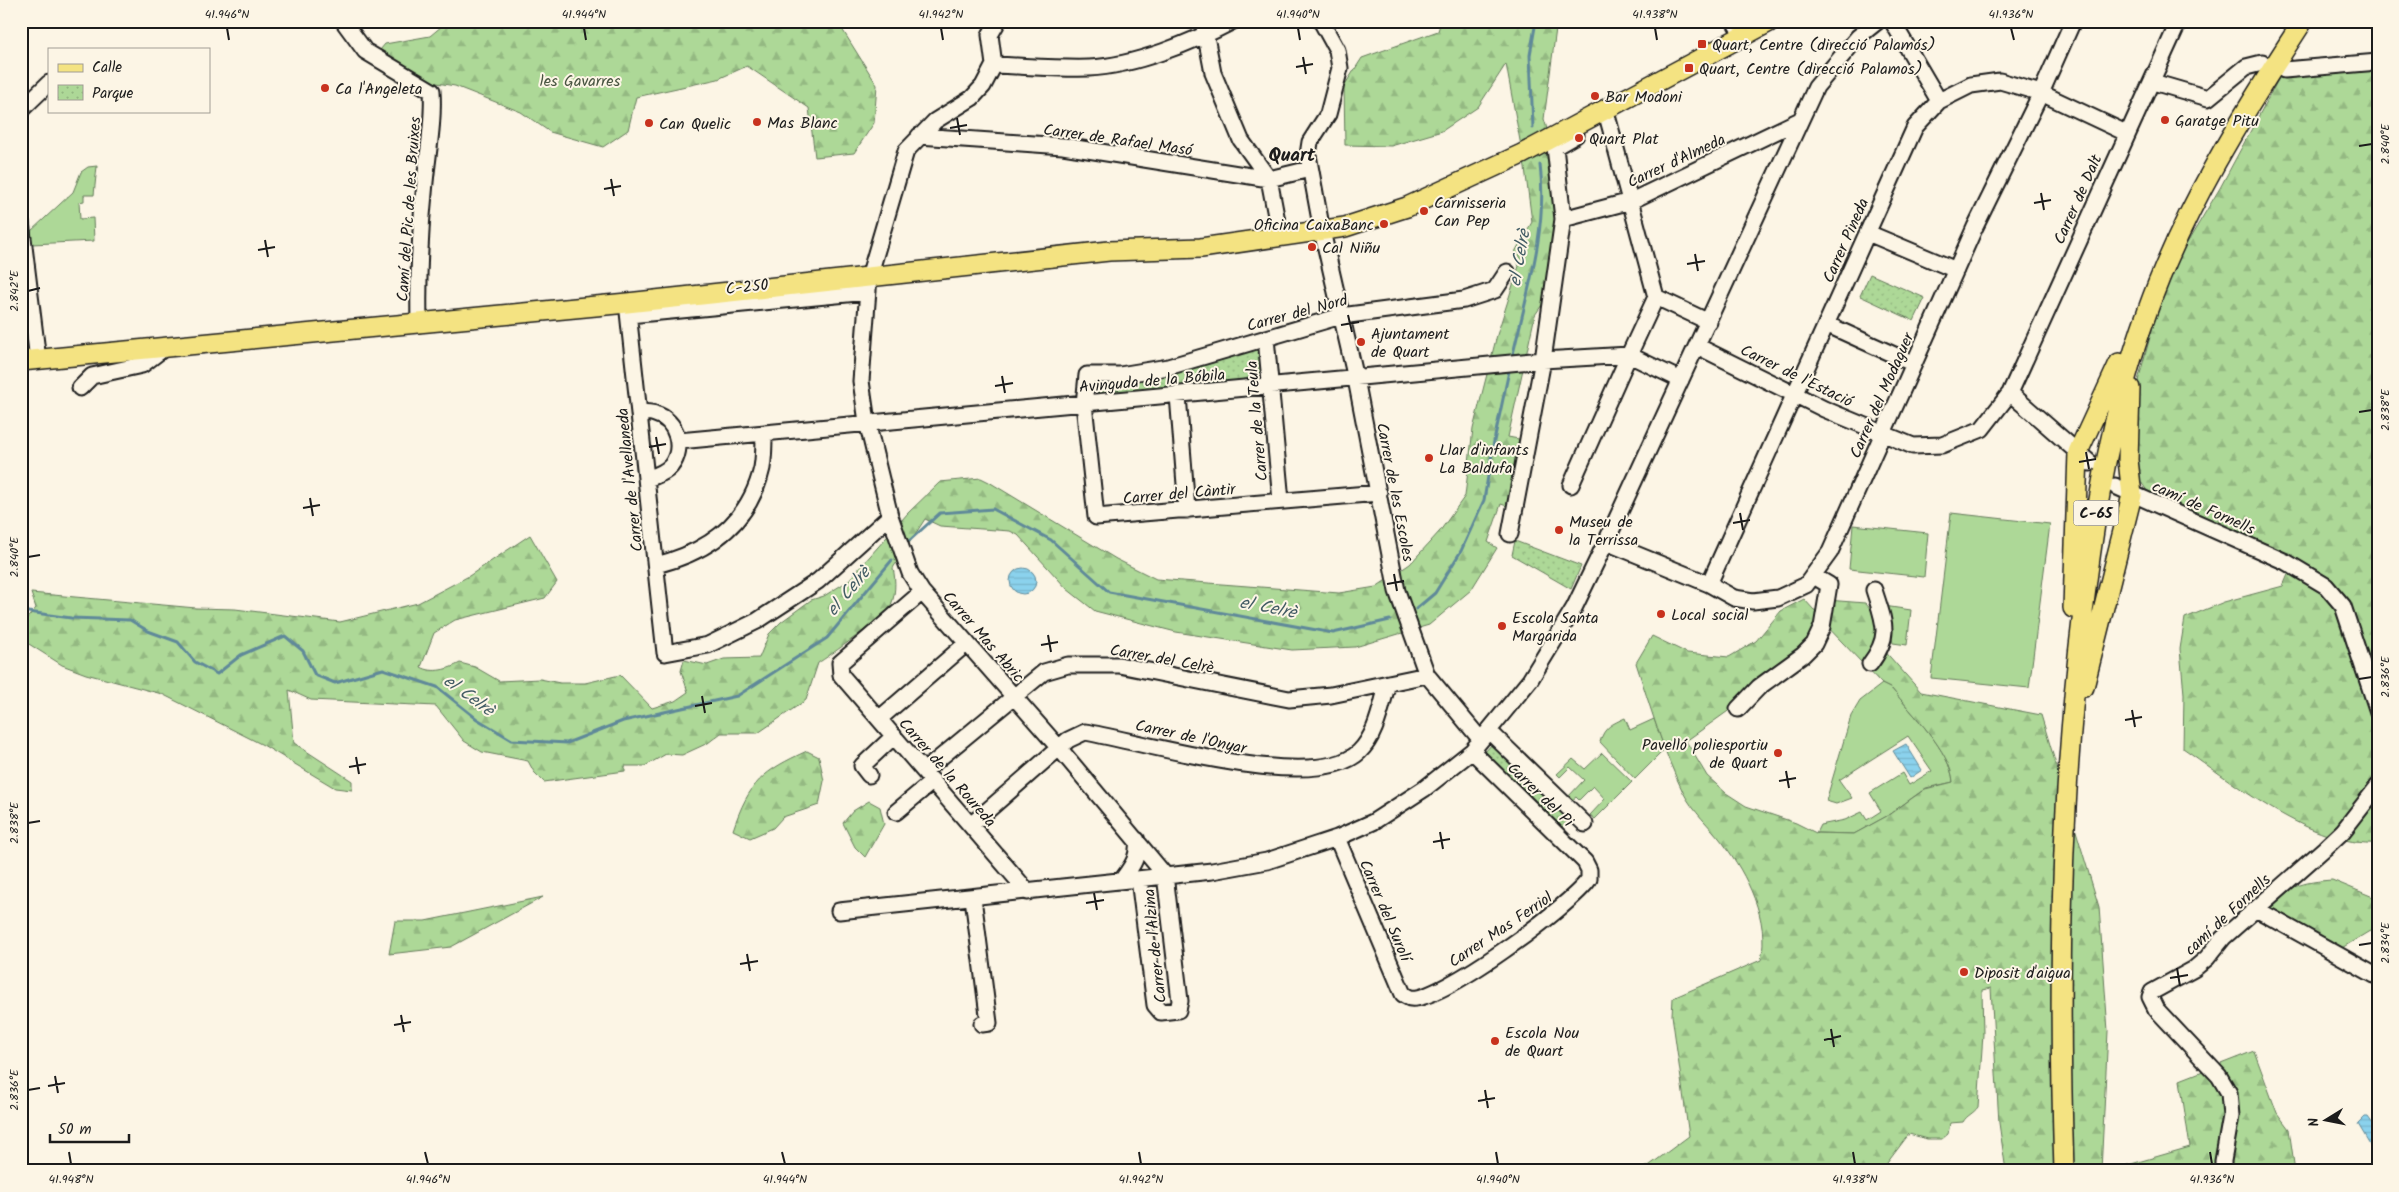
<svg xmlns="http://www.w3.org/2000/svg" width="2399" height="1192" font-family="Kalam,sans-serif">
	<defs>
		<pattern id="forest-firs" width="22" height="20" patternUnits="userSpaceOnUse" patternTransform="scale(1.25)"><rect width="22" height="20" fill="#add897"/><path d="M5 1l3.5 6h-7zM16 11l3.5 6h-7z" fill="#94b982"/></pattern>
		<pattern id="park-dots" width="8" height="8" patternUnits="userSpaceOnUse" patternTransform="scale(1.25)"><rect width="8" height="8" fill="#add897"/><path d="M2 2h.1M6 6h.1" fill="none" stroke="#94b982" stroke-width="1.8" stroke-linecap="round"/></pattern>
		<pattern id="water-rules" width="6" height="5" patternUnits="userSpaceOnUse" patternTransform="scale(1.25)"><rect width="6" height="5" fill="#8bd2ed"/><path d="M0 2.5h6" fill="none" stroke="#77b4cb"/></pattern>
	</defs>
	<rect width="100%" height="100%" fill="#fcf5e5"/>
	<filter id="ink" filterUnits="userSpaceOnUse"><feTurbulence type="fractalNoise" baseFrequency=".02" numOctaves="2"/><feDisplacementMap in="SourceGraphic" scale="10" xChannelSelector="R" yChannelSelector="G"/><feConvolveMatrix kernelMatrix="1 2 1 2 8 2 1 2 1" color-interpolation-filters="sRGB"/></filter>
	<g filter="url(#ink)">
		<!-- green -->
		<path fill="#add897" stroke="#647a5a" d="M 97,166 L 94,195 L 84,195 L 84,201 L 79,202 L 80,219 L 93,218 L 94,241 L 32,244 L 31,231 L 73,192 L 81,172 L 88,167 Z
			M 1951,513 L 2050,524 L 2029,688 L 1931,678 Z
			M 1853,525 L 1928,533 L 1924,577 L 1849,569 Z
			M 1884,606 L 1911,610 L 1907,645 L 1893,643 Z
			M 1882,684 L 1892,689 C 1911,713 1951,751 1953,782 L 1926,788 L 1887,816 L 1854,834 L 1816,833 L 1820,825 L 1845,820 L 1862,812 L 1867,820 L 1881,811 L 1870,793 L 1902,773 L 1909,785 L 1932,771 L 1908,736 L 1839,780 L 1852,798 L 1836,804 L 1826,801 L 1851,716 L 1860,701 Z
			M 1625,718 L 1630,730 L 1654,719 L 1665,749 L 1635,779 L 1600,742 C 1604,727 1612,724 1625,718 Z
			M 1602,753 L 1632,782 L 1595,819 L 1590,815 L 1605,799 L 1593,786 L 1579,800 L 1576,797 L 1571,801 L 1567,798 L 1584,780 L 1570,767 L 1560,777 L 1557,774 L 1573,759 L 1585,769 Z"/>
		<!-- forest -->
		<path fill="url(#forest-firs)" stroke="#647a5a" fill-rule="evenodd" d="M 448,21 L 837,21 L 877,85 L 874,123 L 854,153 L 815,157 L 809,108 L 747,66 L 718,79 L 636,97 L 628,130 L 603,147 L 550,132 L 521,112 L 455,86 L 425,81 L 383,58 L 380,50 L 385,44 L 430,36 Z
			M 1441,21 L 1557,21 L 1544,119 L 1554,152 L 1558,215 L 1550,293 L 1535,315 L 1508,437 L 1524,440 L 1510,507 L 1501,504 L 1488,542 L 1497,548 L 1471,590 L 1429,625 L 1355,647 L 1292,650 L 1176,632 L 1095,611 L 1067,589 L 1018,535 L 1010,531 L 940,526 L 925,519 L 893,568 C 896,581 896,597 889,609 C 884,617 828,657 818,663 L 806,700 L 758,733 L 721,733 L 708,743 L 682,755 L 666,754 L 645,766 L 625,766 L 625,771 L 544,782 L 534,772 L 528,761 L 482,752 L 464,741 L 436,706 L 311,700 L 289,690 L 294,743 L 352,781 L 352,790 L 335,788 L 263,745 L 162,694 L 86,674 L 62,665 L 21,639 L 21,625 L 36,608 L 31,593 L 196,608 L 235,609 L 340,622 L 418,603 L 469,576 L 530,535 L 557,582 L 545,598 L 455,620 L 434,633 L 421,667 C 433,674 449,669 460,663 L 475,667 L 499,681 L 540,679 L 560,683 L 585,683 L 620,675 L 652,708 L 675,701 L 688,692 L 681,671 L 684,660 L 707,665 L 724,659 L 759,658 L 769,634 L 781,622 L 811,600 L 824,596 L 848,581 L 908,513 L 940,482 L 981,478 L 989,482 L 1116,559 L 1156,579 L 1339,593 L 1376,587 L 1410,564 L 1440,531 L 1465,496 L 1473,429 L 1497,335 L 1519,266 L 1515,252 L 1532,222 L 1525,168 L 1506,64 L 1478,107 L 1442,131 L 1391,146 L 1345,145 L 1344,86 L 1362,58 L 1438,31 Z
			M 2378,56 L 2378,843 C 2312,847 2235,784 2183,748 L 2184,694 L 2180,649 L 2185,618 L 2224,602 L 2283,586 L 2294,561 L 2254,539 L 2150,495 L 2132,469 L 2135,392 L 2166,278 L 2220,188 L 2279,78 L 2300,64 Z
			M 1804,599 L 1814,610 L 1824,612 L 1827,600 L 1865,603 L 1876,615 L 1882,648 L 1921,692 L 2041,715 L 2099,907 L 2108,1031 L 2101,1171 L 2006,1171 L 1999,1123 L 1991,988 L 1982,990 L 1983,1034 L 1978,1107 C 1973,1114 1967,1115 1963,1122 L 1950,1123 L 1948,1134 L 1942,1139 L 1927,1139 L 1909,1134 L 1881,1171 L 1636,1171 L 1650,1165 L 1689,1136 L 1672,1015 L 1673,998 L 1761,960 C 1770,920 1747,875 1723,843 C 1710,826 1693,812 1683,792 C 1663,751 1650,706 1636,663 L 1652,636 L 1687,653 L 1729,657 L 1756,641 L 1781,611 ZM 1823,622 L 1882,684 L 1892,689 C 1911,713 1951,751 1953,782 L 1925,789 L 1887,816 L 1854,834 L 1816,833 L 1796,823 L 1746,806 L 1726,793 L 1707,776 L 1686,741 L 1731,709 L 1814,644 Z
			M 807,751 L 819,757 L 824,781 L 819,805 L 783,817 L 773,828 L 750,838 L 733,830 C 749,782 763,771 807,751 Z
			M 869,801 L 880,807 L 884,824 L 865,857 L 855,847 L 843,823 L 853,811 Z
			M 2332,880 L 2378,899 L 2378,926 L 2340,949 L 2268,913 C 2282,885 2305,882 2332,880 Z
			M 543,897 L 451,947 L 389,954 L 395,921 L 425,921 Z
			M 2254,1051 L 2277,1113 L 2289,1129 L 2295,1171 L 2107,1171 L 2190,1147 L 2180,1080 Z"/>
		<!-- park -->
		<path fill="url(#park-dots)" stroke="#647a5a" d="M 1870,274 L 1925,298 L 1914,321 L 1860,296 Z
			M 1259,345 L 1264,382 L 1090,399 L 1092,381 Z
			M 1515,541 L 1581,566 L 1571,589 L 1512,555 Z
			M 1494,742 L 1573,816 L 1561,828 L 1484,753 Z"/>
		<!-- water -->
		<path fill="url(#water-rules)" stroke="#5f8999" d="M1010 581a13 13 0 1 1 26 0a13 13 0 1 1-26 0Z
			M 1906,744 L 1922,770 L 1910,778 L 1893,751 Z
			M 2365,1117 L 2368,1117 L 2378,1131 L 2378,1141 L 2371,1146 L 2358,1124 Z"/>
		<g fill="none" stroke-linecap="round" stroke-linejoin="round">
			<!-- stream -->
			<path stroke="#5f8999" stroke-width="3" d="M 1533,128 L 1530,55 L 1536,21
				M 1513,354 C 1527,293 1548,228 1540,165
				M 909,541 L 940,513 L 993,509 L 1051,540 L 1109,592 L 1333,633 L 1390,620
				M 1416,609 L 1435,593 L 1461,551 L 1484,500 L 1494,441 L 1509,371
				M 21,611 L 71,618 L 130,620 L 148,631 L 178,642 L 195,662 L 217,674 L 241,655 L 285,636 L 303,651 L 315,675 L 335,683 L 383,669 L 437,687 L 477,719 L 512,740 L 567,743 L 623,721 L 737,696 L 827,638 L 892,560"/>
			<!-- minor casing -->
			<g stroke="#1c1c1c" stroke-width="19">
				<path id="minor" d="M 343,21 L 365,51 L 432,91 C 434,121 428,152 425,182 C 420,229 418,277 419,324
					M 998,21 L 990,35 L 994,65 L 983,86 L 972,98 L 935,121 L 906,151 L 869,277 L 861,381 L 867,422 L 890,516 L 910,573 L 922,592 L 1059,748 L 1165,875 L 1180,1001 L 1178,1010 L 1161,1012 L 1155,1005 L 1139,879
					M 1203,21 L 1213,73 L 1241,140 L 1269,179 L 1280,237
					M 1321,21 L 1337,50 L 1340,68 L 1328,114 L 1310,142 L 1308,155 L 1322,231 L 1356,379 L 1397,591 L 1427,675 L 1481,740
					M 1734,21 L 1743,36
					M 1892,21 L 1939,101
					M 994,65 C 1025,66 1058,69 1089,68 C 1135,66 1193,42 1233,21
					M 2284,70 L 2378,62
					M 2153,82 L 2208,98 L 2246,67 L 2262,63
					M 1605,108 L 1656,297
					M 21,110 L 49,83
					M 919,136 L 1063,146 L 1269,179 L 1310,169
					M 1563,219 L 1631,201 L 1800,120
					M 21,222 L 38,360
					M 1868,233 L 1956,270
					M 1656,297 L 1629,355 L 1681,380
					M 1656,297 L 1709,322
					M 627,303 L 665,653 L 708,645 L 757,621 L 818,581 L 890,516
					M 629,315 L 868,292
					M 1826,324 L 1914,364
					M 1266,338 L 1281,501
					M 1697,346 L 1824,409 L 1913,446 L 1942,445 L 1982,429 L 2010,393 L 2179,21
					M 80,388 L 92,376 L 142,365 L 163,349
					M 2010,393 L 2090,463
					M 1178,395 L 1187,510
					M 639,412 C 644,413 651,412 655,414 C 677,420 685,448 671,466 C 665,473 655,476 647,479
					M 679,441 L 1543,360 L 1629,355 L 1571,485
					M 2115,486 L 2286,562 L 2326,586 L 2343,606 L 2378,712
					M 1379,493 L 1096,517 L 1084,404 L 1087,375 L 1120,375 L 1168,367 L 1341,316 L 1464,300 L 1495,290 L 1507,272
					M 1510,534 L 1543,360 L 1563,219 L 1555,147 L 1576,135
					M 1606,542 L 1709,584 L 1734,598 L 1753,601 L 1778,598 L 1806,585 L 1830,552 L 1975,227 L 2041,93 L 2073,21
					M 656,565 C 708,552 749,524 762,468 C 764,457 764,445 764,434
					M 1709,584 L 1915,127 L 1939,101 L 1971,85 L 2000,81 L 2041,93 L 2126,133
					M 922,592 L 840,663 L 841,675 L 1028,892
					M 1870,664 C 1892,635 1884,622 1874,590
					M 1738,709 L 1759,687 L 1803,655 L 1814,644 L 1822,627 L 1829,585 L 1814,576
					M 879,719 L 967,643
					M 1489,731 L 1585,824
					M 924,771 L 1044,672 L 1068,665 L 1119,665 L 1289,699 L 1331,695 L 1427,675
					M 869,775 L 862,766 L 894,736
					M 896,812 L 933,781
					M 971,825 L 1068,740 L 1085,732 C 1143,742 1315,794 1359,752 C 1377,735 1381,705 1388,683
					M 1337,838 L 1403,994 C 1406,996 1408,997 1410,998 C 1438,1004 1572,905 1589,879 L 1589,870 L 1585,862 L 1472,751
					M 1122,880 C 1132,866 1139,858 1137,840
					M 973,898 L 989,1023 L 982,1024
					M 2256,909 L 2378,977
					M 839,911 L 1212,871 L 1267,861 L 1337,838 L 1373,822 L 1424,789 L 1472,751 L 1530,680 L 1574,608 L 1606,542 L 1816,87 L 1858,37 L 1878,21
					M 2223,1171 L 2223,1161 L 2231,1116 L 2229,1093 L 2219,1076 L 2156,1009 L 2150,997 L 2152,992 L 2194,969 L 2207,958 L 2223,938 L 2325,848 L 2343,831 L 2378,786"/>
			</g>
			<!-- major casing -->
			<g stroke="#1c1c1c" stroke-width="22">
				<path id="major" d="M 21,361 L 627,303 L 1109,251 L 1201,248 L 1345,227 L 1407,207 L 1522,154 L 1771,21
					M 2073,608 L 2078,452 L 2119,363
					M 2084,687 L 2132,495 L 2128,460 L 2130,388
					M 2064,1171 C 2058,984 2060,798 2083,612 C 2095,510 2112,409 2147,312 C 2184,208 2243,113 2303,21"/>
			</g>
			<!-- minor -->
			<use href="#minor" stroke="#fcf5e5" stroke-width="15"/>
			<!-- major -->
			<use href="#major" stroke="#f4e382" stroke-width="19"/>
		</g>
	</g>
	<!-- ticks -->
	<path fill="none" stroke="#1c1c1c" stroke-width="2" d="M 227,28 L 229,40M 584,28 L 586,40M 941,28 L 943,40M 1298,28 L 1300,40M 1655,28 L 1657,40M 2011,28 L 2014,40M 1303,57 L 1306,74M 1296,67 L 1313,64M 957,118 L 960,135M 950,128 L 967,125M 2359,146 L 2372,144M 611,179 L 614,196M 604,189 L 621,186M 2041,193 L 2044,210M 2034,203 L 2051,200M 265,240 L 268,257M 258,250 L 275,247M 1695,254 L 1698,271M 1687,264 L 1705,261M 28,291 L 40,288M 1348,315 L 1352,332M 1341,325 L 1359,322M 1002,376 L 1005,393M 995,386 L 1013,383M 2359,412 L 2372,410M 656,437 L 659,454M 649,447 L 666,444M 2086,452 L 2089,469M 2079,462 L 2096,459M 310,498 L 313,516M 303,508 L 320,505M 1740,513 L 1743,530M 1733,523 L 1750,520M 28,557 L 40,555M 1394,574 L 1397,591M 1387,584 L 1404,581M 1048,635 L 1051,652M 1041,645 L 1058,642M 2359,679 L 2372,677M 702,696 L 705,713M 695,706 L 712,703M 2132,710 L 2135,727M 2125,720 L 2142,717M 356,757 L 359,774M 349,767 L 366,764M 1786,771 L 1789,788M 1779,781 L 1796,778M 28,823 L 40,821M 1440,832 L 1443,849M 1433,842 L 1450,839M 1094,893 L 1097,910M 1086,903 L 1104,900M 2359,945 L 2372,943M 747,954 L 750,971M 740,964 L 758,961M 2177,968 L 2180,986M 2170,978 L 2188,975M 401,1015 L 404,1032M 394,1025 L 411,1022M 1831,1029 L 1834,1047M 1824,1040 L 1841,1036M 55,1076 L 58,1093M 48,1086 L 65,1083M 28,1090 L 40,1088M 1485,1090 L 1488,1108M 1478,1101 L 1495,1098M 69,1152 L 71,1164M 425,1152 L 428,1164M 782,1152 L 785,1164M 1139,1152 L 1141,1164M 1496,1152 L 1498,1164M 1853,1152 L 1855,1164M 2210,1152 L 2212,1164"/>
	<!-- markers -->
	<g fill="#c8321e" stroke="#fcf5e5" stroke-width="2">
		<rect x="1697" y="39" width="10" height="10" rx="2.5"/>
		<rect x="1684" y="63" width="10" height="10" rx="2.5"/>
		<circle cx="325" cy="88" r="5"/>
		<circle cx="1595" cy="96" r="5"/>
		<circle cx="2165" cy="120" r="5"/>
		<circle cx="757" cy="122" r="5"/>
		<circle cx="649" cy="123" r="5"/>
		<circle cx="1579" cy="138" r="5"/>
		<circle cx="1424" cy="211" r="5"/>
		<circle cx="1384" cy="224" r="5"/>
		<circle cx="1312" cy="247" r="5"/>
		<circle cx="1361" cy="342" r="5"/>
		<circle cx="1429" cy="458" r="5"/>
		<circle cx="1559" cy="530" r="5"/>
		<circle cx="1661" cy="614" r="5"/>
		<circle cx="1502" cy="626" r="5"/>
		<circle cx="1778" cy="753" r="5"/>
		<circle cx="1964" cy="972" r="5"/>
		<circle cx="1495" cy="1041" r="5"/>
	</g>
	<g text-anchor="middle" stroke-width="4" stroke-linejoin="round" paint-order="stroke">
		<!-- shield labels -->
		<rect fill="#fcf5e5" stroke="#5f5d58" stroke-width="1" x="2073.5" y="500.5" width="45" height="25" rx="4"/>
		<g font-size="15" font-weight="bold" fill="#1c1c1c">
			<text x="2096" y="518">C-65</text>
		</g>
		<!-- poi labels -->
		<g font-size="16" fill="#1c1c1c" stroke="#fcf5e5" text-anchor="start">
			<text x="1712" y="50">Quart, Centre (direcció Palamós)</text>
			<text x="1699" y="74">Quart, Centre (direcció Palamos)</text>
			<text x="335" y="94">Ca l'Angeleta</text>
			<text x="1605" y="102">Bar Modoni</text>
			<text x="2175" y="126">Garatge Pitu</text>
			<text x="767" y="128">Mas Blanc</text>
			<text x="659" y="129">Can Quelic</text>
			<text x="1589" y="144">Quart Plat</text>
			<text x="1434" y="208">Carnisseria<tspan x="1434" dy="18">Can Pep</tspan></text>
			<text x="1374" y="230" text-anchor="end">Oficina CaixaBanc</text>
			<text x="1322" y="253">Cal Niñu</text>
			<text x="1371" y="339">Ajuntament<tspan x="1371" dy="18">de Quart</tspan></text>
			<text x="1439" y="455">Llar d'infants<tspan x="1439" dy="18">La Baldufa</tspan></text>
			<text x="1569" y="527">Museu de<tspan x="1569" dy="18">la Terrissa</tspan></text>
			<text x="1671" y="620">Local social</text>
			<text x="1512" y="623">Escola Santa<tspan x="1512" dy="18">Margarida</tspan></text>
			<text x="1768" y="750" text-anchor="end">Pavelló poliesportiu<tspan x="1768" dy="18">de Quart</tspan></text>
			<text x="1974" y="978">Diposit d'aigua</text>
			<text x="1505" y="1038">Escola Nou<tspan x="1505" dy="18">de Quart</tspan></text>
		</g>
		<!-- park labels -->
		<g font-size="16" fill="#485441" stroke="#fcf5e5">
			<text x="580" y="86">les Gavarres</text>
		</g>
		<!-- street labels -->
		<g font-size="16" fill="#1c1c1c" stroke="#fcf5e5">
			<text transform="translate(1118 139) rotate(8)" y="6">Carrer de Rafael Masó</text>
			<text transform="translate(1676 160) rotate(-25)" y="6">Carrer d'Almeda</text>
			<text transform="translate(2077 199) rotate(-66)" y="6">Carrer de Dalt</text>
			<text transform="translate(408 209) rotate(-86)" y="6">Camí del Pic de les Bruixes</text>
			<text transform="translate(1845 240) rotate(-66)" y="6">Carrer Pineda</text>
			<text transform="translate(747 286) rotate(-6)" y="6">C-250</text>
			<text transform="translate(1297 312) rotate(-15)" y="6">Carrer del Nord</text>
			<text transform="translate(1797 375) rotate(26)" y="6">Carrer de l'Estació</text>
			<text transform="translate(1152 380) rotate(-5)" y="6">Avinguda de la Bóbila</text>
			<text transform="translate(1881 395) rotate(-66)" y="6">Carrer del Modaguer</text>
			<text transform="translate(1256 421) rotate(-95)" y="6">Carrer de la Teula</text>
			<text transform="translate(629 480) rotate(-96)" y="6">Carrer de l'Avellaneda</text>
			<text transform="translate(1396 492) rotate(79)" y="6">Carrer de les Escoles</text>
			<text transform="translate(1179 493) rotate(-5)" y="6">Carrer del Càntir</text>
			<text transform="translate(2204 507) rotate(24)" y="6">camí de Fornells</text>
			<text transform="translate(984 636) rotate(49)" y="6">Carrer Mas Abric</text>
			<text transform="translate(1162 658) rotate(10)" y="6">Carrer del Celrè</text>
			<text transform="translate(1191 736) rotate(12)" y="6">Carrer de l'Onyar</text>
			<text transform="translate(948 772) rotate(49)" y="6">Carrer de la Roureda</text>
			<text transform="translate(1541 794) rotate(44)" y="6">Carrer del Pi</text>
			<text transform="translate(1386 910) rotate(67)" y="6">Carrer del Surolí</text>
			<text transform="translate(2227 914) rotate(-43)" y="6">camí de Fornells</text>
			<text transform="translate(1500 929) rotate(-34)" y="6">Carrer Mas Ferriol</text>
			<text transform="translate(1154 946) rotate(-96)" y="6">Carrer de l'Alzina</text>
		</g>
		<!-- water labels -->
		<g font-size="18" font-style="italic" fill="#435c65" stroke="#fcf5e5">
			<text transform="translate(1519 258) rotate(-80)" y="6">el Celrè</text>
			<text transform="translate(848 591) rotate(-50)" y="6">el Celrè</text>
			<text transform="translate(1268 607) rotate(11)" y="6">el Celrè</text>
			<text transform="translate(469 695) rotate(36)" y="6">el Celrè</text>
		</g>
		<!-- quarter labels -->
		<g font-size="19" font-weight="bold" fill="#1c1c1c" stroke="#fcf5e5">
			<text x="1292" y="161">Quart</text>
		</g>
	</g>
	<!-- margin -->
	<rect width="2399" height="1192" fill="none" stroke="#fcf5e5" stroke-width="55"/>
	<!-- legend -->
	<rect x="48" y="48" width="162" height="65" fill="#fcf5e5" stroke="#a29e95"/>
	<rect x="58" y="64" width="25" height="8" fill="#f4e382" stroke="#a29e95"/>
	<text x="92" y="72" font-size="15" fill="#1c1c1c">Calle</text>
	<rect x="58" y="85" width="25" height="15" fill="url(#park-dots)" stroke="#a29e95"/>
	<text x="92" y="98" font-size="15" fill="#1c1c1c">Parque</text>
	<!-- north arrow -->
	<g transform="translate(2326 1120) rotate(260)" stroke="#fcf5e5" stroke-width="4" paint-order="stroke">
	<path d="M0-4L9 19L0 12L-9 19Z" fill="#1c1c1c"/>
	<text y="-8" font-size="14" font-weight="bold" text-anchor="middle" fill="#1c1c1c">N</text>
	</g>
	<!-- scale -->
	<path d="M50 1134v8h79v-8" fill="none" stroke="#1c1c1c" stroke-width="2.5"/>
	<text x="58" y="1134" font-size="15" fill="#1c1c1c" stroke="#fcf5e5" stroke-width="4" paint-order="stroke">50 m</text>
	<rect x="28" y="28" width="2344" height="1136" fill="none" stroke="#1c1c1c" stroke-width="2"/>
	<g font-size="12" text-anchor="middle" fill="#1c1c1c">
		<text x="227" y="18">41.946°N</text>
		<text x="584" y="18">41.944°N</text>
		<text x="941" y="18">41.942°N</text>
		<text x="1298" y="18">41.940°N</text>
		<text x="1655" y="18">41.938°N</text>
		<text x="2011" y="18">41.936°N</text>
		<text transform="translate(2385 144) rotate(-90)" y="4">2.840°E</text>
		<text transform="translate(14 291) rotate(-90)" y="4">2.842°E</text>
		<text transform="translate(2385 410) rotate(-90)" y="4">2.838°E</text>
		<text transform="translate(14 557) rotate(-90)" y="4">2.840°E</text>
		<text transform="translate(2385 677) rotate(-90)" y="4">2.836°E</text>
		<text transform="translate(14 823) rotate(-90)" y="4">2.838°E</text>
		<text transform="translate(2385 943) rotate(-90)" y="4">2.834°E</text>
		<text transform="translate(14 1090) rotate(-90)" y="4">2.836°E</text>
		<text x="71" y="1183">41.948°N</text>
		<text x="428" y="1183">41.946°N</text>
		<text x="785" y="1183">41.944°N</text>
		<text x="1141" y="1183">41.942°N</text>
		<text x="1498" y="1183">41.940°N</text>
		<text x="1855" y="1183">41.938°N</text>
		<text x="2212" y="1183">41.936°N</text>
	</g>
</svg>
